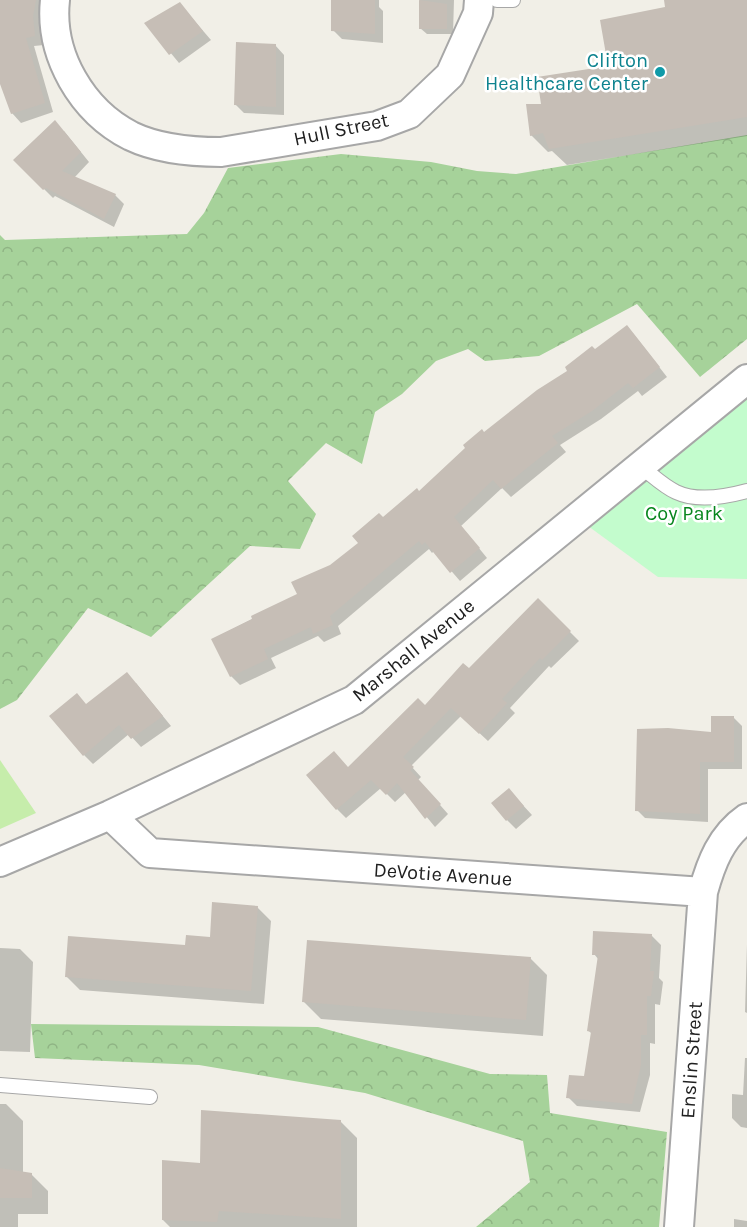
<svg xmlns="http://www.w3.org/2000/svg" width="747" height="1227" font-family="Karla,sans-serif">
	<defs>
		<pattern id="forest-crowns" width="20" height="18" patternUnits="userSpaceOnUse" patternTransform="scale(1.5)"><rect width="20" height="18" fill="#a6d29a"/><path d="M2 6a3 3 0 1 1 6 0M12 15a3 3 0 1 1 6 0" fill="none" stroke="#8fb484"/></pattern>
	</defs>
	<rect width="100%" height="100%" fill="#f1efe7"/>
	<!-- grass -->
	<path fill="#c6edab" d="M 0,760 L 36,813 L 0,829 Z"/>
	<!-- forest -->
	<path fill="url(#forest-crowns)" d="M 747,135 L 747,339 L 700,377 L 637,304 L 539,356 L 485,361 L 468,349 L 436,361 L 402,394 L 375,412 L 362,464 L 326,443 L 288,481 L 316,514 L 300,549 L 250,546 L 151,637 L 88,608 L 17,700 L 0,709 L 0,235 L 5,240 L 187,234 L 204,213 L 228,168 L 341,154 L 431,162 L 477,171 L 516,174 Z
		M 31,1024 L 318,1027 L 490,1074 L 547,1075 L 550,1113 L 667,1132 L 659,1227 L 476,1227 L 530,1182 L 523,1141 L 365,1093 L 199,1065 L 35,1058 Z"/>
	<!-- park -->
	<path fill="#c3fccd" d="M 747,379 L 747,579 L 658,577 L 577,518 Z"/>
	<!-- shadow -->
	<path fill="#0003" d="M 0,0 L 46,0 L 41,26 L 44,45 L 34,46 L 53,112 L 21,123 L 12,113 L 0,79 Z
		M 333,0 L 379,0 L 379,7 L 383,11 L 383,43 L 342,39 L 333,30 Z
		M 420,0 L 454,0 L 453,34 L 427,34 L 420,28 Z
		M 665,0 L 747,0 L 747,136 L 567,165 L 552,151 L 548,152 L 531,135 L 543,105 L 609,67 L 667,8 Z
		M 180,4 L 211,40 L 179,63 L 146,23 Z
		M 275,45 L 284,55 L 284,115 L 244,113 L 235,104 Z
		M 64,131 L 89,162 L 74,178 L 115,195 L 124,204 L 114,227 L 55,196 L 53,198 L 15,160 Z
		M 635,336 L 667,377 L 642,396 L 638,391 L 601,419 L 560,445 L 566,452 L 511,497 L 502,488 L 461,526 L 487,558 L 460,581 L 434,551 L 432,553 L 429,549 L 338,626 L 341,634 L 324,642 L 318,636 L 271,658 L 276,668 L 240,685 L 231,676 L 213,639 L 299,595 L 360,543 L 383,519 L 419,493 L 485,434 L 596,351 Z
		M 538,600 L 579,641 L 551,668 L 549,666 L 510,708 L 515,713 L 488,741 L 461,716 L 411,766 L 421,777 L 418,780 L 448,814 L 435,827 L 406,792 L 395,802 L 381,788 L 346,818 L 337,809 L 348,769 L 470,670 Z
		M 136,683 L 171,726 L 141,747 L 129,734 L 93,764 L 84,755 L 87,705 Z
		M 734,718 L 742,726 L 742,769 L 708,769 L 708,822 L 645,818 L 637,810 L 713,734 Z
		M 509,790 L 532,815 L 516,829 L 507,820 Z
		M 257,907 L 271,921 L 264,1004 L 80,990 L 66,976 L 187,947 L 211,938 Z
		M 652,936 L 661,945 L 659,978 L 663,982 L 660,1005 L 655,1004 L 655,1044 L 650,1043 L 650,1075 L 640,1112 L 577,1106 L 568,1097 L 586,1078 L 592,1034 L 589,1031 L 599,960 L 594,954 Z
		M 747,944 L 747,1013 L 745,1012 Z
		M 0,948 L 20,949 L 33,962 L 30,1052 L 0,1051 Z
		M 530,958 L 547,975 L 543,1036 L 321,1019 L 304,1002 Z
		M 745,1058 L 747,1058 L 747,1128 L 741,1127 L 732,1118 L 732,1094 L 743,1095 Z
		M 0,1104 L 6,1104 L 23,1121 L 23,1173 L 31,1174 L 48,1191 L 48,1214 L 18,1214 L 18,1227 L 0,1227 Z
		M 340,1121 L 357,1138 L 357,1227 L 170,1227 L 163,1220 L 201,1165 Z
		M 734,1219 L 747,1221 L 747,1227 L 734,1227 Z"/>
	<!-- building -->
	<path fill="#c6beb6" d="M 0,0 L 36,0 L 33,16 L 35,36 L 26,38 L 45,103 L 11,114 L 0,84 Z
		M 331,0 L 375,0 L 375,34 L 331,31 Z
		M 419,0 L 447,4 L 447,29 L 419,29 Z
		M 664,0 L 747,0 L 747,117 L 549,149 L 543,133 L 530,136 L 526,104 L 541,104 L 537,77 L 608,66 L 600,20 L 665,7 Z
		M 180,2 L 203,31 L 169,55 L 144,23 Z
		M 236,42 L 276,44 L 276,107 L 234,105 Z
		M 55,120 L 81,152 L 62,171 L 116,194 L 104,219 L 46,188 L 43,190 L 13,160 Z
		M 627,325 L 660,367 L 633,388 L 628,383 L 592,411 L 552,436 L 558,443 L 501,489 L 493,480 L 454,517 L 480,548 L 450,573 L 425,542 L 422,545 L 419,541 L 330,616 L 333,625 L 313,634 L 311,627 L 264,649 L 268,659 L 230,677 L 211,639 L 252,619 L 251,616 L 297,594 L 291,582 L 330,565 L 358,543 L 352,536 L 379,513 L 383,517 L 417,488 L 419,491 L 465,448 L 463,445 L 482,429 L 484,432 L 537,390 L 567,371 L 565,367 L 592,346 L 595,349 Z
		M 538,598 L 571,631 L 542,660 L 540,658 L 502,699 L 507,703 L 479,734 L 451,708 L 403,757 L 414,767 L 410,770 L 441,804 L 425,819 L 397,783 L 386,795 L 371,780 L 336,810 L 306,775 L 334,751 L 348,767 L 418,698 L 425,705 L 463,663 L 469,668 Z
		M 127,672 L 163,716 L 131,739 L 119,725 L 83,756 L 49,716 L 77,693 L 86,704 Z
		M 711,716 L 734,716 L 734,762 L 700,762 L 700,814 L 635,811 L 637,729 L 668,728 L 711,732 Z
		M 509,788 L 524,806 L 506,821 L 491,803 Z
		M 212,902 L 258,906 L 251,991 L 65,977 L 68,936 L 185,945 L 186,935 L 210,937 Z
		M 593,931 L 652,934 L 650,971 L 654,971 L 651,996 L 647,996 L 647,1035 L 641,1035 L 641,1065 L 632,1104 L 566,1098 L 569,1075 L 584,1076 L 591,1032 L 587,1031 L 598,955 L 592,955 Z
		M 307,940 L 531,957 L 526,1020 L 302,1002 Z
		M 201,1110 L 341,1120 L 341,1219 L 219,1211 L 217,1222 L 162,1220 L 162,1160 L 200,1163 Z
		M 0,1168 L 32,1173 L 32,1198 L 0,1198 Z"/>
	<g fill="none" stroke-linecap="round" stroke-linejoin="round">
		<!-- service casing -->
		<g stroke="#a7a7a7" stroke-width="16">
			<path id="service" d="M 497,0 L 513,0
				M 640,466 C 651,474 663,486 676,492 C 697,502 725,497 747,491
				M 0,1085 L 150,1097"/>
		</g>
		<!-- minor casing -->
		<g stroke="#a7a7a7" stroke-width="32">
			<path id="minor" d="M 55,0 C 49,55 82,111 131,136 C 158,149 191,152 221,152 L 377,126 L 409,114 L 450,75 L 478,13 L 479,0
				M 110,815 L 150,853 L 703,892
				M 0,862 L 110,815 L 354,700 L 747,379
				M 679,1227 L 703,892 C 711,863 721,836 747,818"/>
		</g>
		<!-- service -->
		<use href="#service" stroke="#fff" stroke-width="14"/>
		<!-- minor -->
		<use href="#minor" stroke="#fff" stroke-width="28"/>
	</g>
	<!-- markers -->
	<circle fill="#0f9aa8" stroke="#fff" stroke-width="2" cx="660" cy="72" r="6"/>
	<g text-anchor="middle" stroke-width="5" stroke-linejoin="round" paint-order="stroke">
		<!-- culture labels -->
		<g font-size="20" fill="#0d838f" stroke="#fff" text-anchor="end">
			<text x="648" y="67">Clifton<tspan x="648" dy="23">Healthcare Center</tspan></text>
		</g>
		<!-- street labels -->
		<g font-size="20" fill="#202020" stroke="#fff">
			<text transform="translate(341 129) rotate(-12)" y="7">Hull Street</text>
			<text transform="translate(413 650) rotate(-39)" y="7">Marshall Avenue</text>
			<text transform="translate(443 874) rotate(4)" y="7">DeVotie Avenue</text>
			<text transform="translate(691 1060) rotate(-86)" y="7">Enslin Street</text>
		</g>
		<!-- park labels -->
		<g font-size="20" fill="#07861d" stroke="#fff">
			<text x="684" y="520">Coy Park</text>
		</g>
	</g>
</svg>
